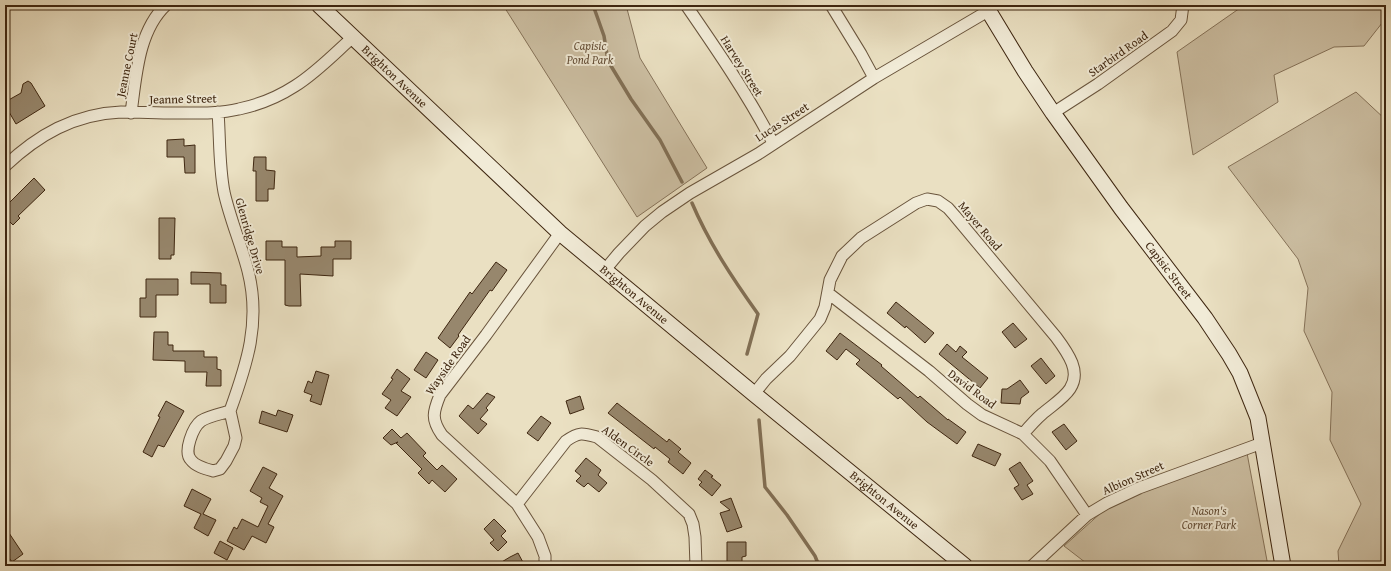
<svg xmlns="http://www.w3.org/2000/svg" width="1391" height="571" font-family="'Gentium Book Plus',serif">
	<rect width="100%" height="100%" fill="#eae0c2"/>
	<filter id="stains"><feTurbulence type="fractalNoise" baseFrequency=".005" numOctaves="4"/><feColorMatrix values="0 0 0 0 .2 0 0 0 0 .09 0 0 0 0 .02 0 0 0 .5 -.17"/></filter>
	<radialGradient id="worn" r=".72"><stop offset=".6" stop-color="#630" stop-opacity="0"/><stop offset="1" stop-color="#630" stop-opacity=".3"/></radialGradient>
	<!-- green -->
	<path fill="#cdc0a4" stroke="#86735a" d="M 503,5 L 626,5 L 640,58 L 707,168 L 637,217 Z
		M 1242,5 L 1386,5 L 1386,18 L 1364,46 L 1334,47 L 1274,75 L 1278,102 L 1193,155 L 1177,52 L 1240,8 Z
		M 1356,92 L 1386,120 L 1386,566 L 1339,566 L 1338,551 L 1361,504 L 1330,440 L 1332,392 L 1304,331 L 1308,288 L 1298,259 L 1228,167 Z
		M 1247,453 L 1268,566 L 1090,566 L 1064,546 L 1103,511 L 1121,500 Z"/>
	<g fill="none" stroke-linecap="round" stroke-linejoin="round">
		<!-- stream -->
		<path stroke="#827056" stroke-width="3.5" d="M 593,5 L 604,36 L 608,61 L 631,99 L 660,140 L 682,182
			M 692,203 C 709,243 733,279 758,314 L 747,354
			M 759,420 L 765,487 L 787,515 L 815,556 L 819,566"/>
	</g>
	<!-- building -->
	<path fill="#97876d" stroke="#3e2610" d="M 28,81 L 31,83 L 45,106 L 16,124 L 5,105 L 5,102 L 21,93 L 23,84 Z
		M 184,139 L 184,146 L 195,145 L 195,173 L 185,173 L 184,157 L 167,157 L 167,140 Z
		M 254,157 L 266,157 L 266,170 L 275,171 L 274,189 L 268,189 L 268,201 L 256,201 L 256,171 L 253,171 Z
		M 34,178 L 45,190 L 18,216 L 20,218 L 13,225 L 9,221 L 5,226 L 5,207 Z
		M 159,218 L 175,218 L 174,255 L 171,255 L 171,259 L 159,259 Z
		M 266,241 L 282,241 L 282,247 L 297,247 L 297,257 L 321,256 L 321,247 L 335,247 L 335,241 L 351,241 L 351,259 L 333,259 L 333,276 L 300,274 L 301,306 L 289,306 L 285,305 L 285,260 L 266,260 Z
		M 496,262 L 507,270 L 492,291 L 490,290 L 458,335 L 459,336 L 450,348 L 438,338 L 470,292 L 472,294 Z
		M 191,272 L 221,273 L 221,285 L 226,285 L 226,303 L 210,303 L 210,284 L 191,284 Z
		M 146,279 L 178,279 L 178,295 L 156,295 L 156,317 L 140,317 L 140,298 L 146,298 Z
		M 896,302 L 934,333 L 925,343 L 906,326 L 905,328 L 887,313 Z
		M 1013,323 L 1027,339 L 1015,348 L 1002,332 Z
		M 154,332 L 168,332 L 168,345 L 173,345 L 173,351 L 204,351 L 204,357 L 217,357 L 217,369 L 221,370 L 221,386 L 206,386 L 207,372 L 185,372 L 185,361 L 153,360 Z
		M 840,333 L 882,365 L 881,366 L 918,398 L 920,396 L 948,420 L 948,419 L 966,432 L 957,444 L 927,422 L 900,397 L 898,399 L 856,364 L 860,360 L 846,349 L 837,360 L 826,351 Z
		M 947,344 L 956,352 L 960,346 L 967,352 L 962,357 L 988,378 L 980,388 L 939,354 Z
		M 426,352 L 438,360 L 426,378 L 414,370 Z
		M 1041,358 L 1055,376 L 1046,384 L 1031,366 Z
		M 397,369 L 410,379 L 401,391 L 411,397 L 397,416 L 385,408 L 391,400 L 382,394 L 393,379 L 391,378 Z
		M 316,371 L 329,375 L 321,405 L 310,401 L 312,395 L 304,392 L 308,381 L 312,383 Z
		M 1020,380 L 1029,392 L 1021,398 L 1020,404 L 1001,403 L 1002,389 L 1007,389 Z
		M 487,393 L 495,397 L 486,408 L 488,410 L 480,419 L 487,424 L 478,434 L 459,416 L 468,405 L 473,409 Z
		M 580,396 L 584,409 L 570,414 L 566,401 Z
		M 166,401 L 184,411 L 164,447 L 158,445 L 152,457 L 143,452 L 160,417 L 158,416 Z
		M 617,403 L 667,442 L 669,439 L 681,449 L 678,452 L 691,463 L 683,474 L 668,462 L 670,459 L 655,447 L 654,449 L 608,413 Z
		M 278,410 L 293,415 L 287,432 L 259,423 L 262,411 L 276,416 Z
		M 541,416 L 551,423 L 538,441 L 527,433 Z
		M 1064,424 L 1077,441 L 1066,450 L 1052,432 Z
		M 392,429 L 401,438 L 407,433 L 426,453 L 423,456 L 437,470 L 442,465 L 457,479 L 445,492 L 432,480 L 429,484 L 418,473 L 422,469 L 396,443 L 398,442 L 391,445 L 383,438 Z
		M 978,444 L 1001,454 L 995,466 L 972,456 Z
		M 586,458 L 601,470 L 598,475 L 607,483 L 599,492 L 588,483 L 584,487 L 576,481 L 581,476 L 575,471 Z
		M 1020,462 L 1033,481 L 1027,485 L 1033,494 L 1022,500 L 1014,488 L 1019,485 L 1009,469 Z
		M 263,467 L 277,474 L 269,488 L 283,496 L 268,524 L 274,527 L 266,543 L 252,536 L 244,550 L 227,541 L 234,527 L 237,529 L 242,519 L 258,527 L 268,506 L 260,502 L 262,498 L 250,491 Z
		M 705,470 L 713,476 L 711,477 L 721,485 L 712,496 L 699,485 L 702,482 L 698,479 Z
		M 192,489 L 211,499 L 203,514 L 216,520 L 208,536 L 194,528 L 201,514 L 184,506 Z
		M 731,498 L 742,527 L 727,532 L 720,513 L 730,510 L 720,502 Z
		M 494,519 L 506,531 L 501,536 L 507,542 L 498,551 L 490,543 L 494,540 L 484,529 Z
		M 5,527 L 23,554 L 12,562 L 5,552 Z
		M 220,541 L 233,548 L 227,560 L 214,553 Z
		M 727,542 L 746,542 L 746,556 L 742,557 L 742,566 L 727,566 Z
		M 518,553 L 525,566 L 495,566 L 510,557 Z"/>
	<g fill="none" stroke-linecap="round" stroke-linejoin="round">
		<!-- street casing -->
		<g stroke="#69543c" stroke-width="13">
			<path id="street" d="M 686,5 C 717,50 748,95 773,143
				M 831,5 L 861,54 L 874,78
				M 218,112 C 220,139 219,166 224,192 C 230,219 241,244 248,271 C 261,322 247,364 230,411 C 221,414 209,416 201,421 C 193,427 183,452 191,460 C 195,466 206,469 213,471 L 220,469 L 226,461 L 234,446 L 236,438 L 230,411
				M 131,113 C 136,77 138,31 166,5
				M 1053,113 L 1098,84 L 1172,31 L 1181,20 L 1183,5
				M 5,166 C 38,135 74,114 121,112 C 139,112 157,113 175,113 C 196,113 218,114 239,109 C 258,105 278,97 295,86 C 316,73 334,54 353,37
				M 604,271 L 619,253 L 645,226 L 662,212 L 690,193 L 758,154 L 874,78 L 988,11
				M 828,293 L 929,371 L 967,404 L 982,415 L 1023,434 L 1050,461 L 1087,515
				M 754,394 L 766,379 L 790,356 L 820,319 L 825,307 L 830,280 L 842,256 L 861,238 L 916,203 L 927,199 L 938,201 L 948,208 L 955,216 L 1056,337 C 1062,345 1068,353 1072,363 C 1082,389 1058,400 1042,414 C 1035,420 1029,427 1023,434
				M 517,504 L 566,441 C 579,432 582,433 597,437 L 652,480 L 689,514 L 693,524 L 695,537 L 696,566
				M 545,566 L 545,556 L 538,537 L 517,504 L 442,435 C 431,419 433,412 440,395 L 486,335 L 560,233
				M 1032,566 L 1087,515 L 1107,503 L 1139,488 L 1262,443"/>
		</g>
		<!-- secondary casing -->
		<g stroke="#3e2610" stroke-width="17">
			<g id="secondary">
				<path id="s1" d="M 319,5 L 560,233 L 754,394 L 965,566"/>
				<path id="s2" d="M 985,5 L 1025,71 L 1053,113 L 1121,208 L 1205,318 L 1229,354 L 1240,373 L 1258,418 L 1283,566"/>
			</g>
		</g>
		<!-- street -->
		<use href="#street" stroke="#f1ebd7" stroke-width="11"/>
		<!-- secondary -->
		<use href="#secondary" stroke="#f1ebd7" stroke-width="15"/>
	</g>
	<g text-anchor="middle" stroke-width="4" stroke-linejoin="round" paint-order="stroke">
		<!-- park labels -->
		<g font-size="12" font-style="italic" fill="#624c35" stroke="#f1ebd7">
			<text x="590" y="50">Capisic<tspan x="590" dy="14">Pond Park</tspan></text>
			<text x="1209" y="515">Nason's<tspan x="1209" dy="14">Corner Park</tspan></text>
		</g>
		<!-- street labels -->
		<g font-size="12" fill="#3e2610" stroke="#f1ebd7">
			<text transform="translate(1118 54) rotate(-35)" y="4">Starbird Road</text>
			<text transform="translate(127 65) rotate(-78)" y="4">Jeanne Court</text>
			<text transform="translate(742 66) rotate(58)" y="4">Harvey Street</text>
			<text dy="4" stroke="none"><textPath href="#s1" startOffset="104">Brighton Avenue</textPath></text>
			<text transform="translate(183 99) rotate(-1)" y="4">Jeanne Street</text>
			<text transform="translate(782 122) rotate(-33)" y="4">Lucas Street</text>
			<text transform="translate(980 226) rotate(50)" y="4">Mayer Road</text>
			<text transform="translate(250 236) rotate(74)" y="4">Glenridge Drive</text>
			<text dy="4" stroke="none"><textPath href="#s2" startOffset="323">Capisic Street</textPath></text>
			<text dy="4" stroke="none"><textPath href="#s1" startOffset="428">Brighton Avenue</textPath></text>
			<text transform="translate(448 365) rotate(-55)" y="4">Wayside Road</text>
			<text transform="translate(972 389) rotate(37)" y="4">David Road</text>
			<text transform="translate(628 446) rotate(36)" y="4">Alden Circle</text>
			<text transform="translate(1133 478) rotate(-24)" y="4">Albion Street</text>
			<text dy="4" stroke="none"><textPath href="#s1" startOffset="752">Brighton Avenue</textPath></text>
		</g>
	</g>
	<!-- margin -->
	<rect width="1391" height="571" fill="none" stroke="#eae0c2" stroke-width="20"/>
	<rect x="6" y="6" width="1379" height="559" fill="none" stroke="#3e2610" stroke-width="2"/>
	<rect x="10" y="10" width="1371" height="551" fill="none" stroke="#3e2610"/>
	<rect width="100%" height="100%" filter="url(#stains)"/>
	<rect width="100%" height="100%" fill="url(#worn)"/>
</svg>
